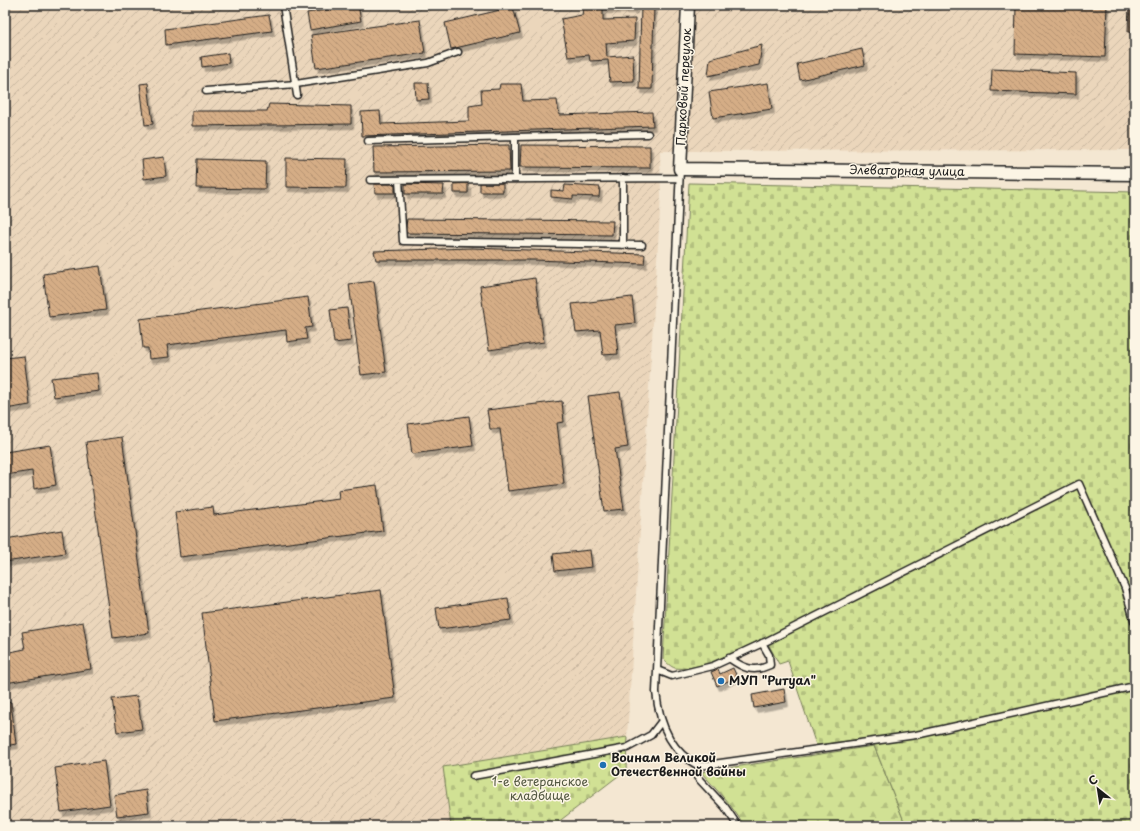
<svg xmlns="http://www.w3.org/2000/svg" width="1140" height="831" font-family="'Playpen Sans',sans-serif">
	<defs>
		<pattern id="industrial-furrows" width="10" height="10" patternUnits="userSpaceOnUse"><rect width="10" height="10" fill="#ebd6bb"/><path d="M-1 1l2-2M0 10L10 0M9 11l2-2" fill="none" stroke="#c9b7a0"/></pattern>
		<pattern id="forest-firs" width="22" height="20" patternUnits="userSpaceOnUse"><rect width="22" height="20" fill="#d1e194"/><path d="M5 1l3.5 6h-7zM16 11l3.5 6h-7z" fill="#b3c07f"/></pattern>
		<pattern id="cemetery-stones" width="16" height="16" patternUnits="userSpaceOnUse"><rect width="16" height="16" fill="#d1e194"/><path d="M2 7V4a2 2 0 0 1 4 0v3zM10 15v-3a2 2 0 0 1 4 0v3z" fill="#b3c07f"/></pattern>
		<pattern id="building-back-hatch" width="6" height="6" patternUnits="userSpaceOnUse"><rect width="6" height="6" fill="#d5ad86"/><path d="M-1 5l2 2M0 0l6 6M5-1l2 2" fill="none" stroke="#b69473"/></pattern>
		<filter id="shadow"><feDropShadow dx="2.5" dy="4.5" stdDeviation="0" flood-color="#0004"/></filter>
	</defs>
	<rect width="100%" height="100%" fill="#f4e7d2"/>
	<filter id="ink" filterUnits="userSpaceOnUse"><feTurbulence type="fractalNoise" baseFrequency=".025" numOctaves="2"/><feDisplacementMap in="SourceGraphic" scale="8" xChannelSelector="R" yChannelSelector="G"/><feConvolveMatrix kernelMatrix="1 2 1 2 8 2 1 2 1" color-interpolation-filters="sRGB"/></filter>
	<g filter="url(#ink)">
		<!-- industrial -->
		<path fill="url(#industrial-furrows)" d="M 5,5 L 1135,5 L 1135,150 L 660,151 L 661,196 L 627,737 L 444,767 L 451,826 L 5,826 Z"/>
		<!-- forest -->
		<path fill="url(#forest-firs)" stroke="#767e58" d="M 874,746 L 906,826 L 745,826 L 730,805 L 701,772 Z"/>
		<!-- cemetery -->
		<path fill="url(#cemetery-stones)" stroke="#767e58" d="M 689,183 L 1135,192 L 1135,826 L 906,826 L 871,738 L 816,745 L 788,661 L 779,664 L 765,638 C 742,648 700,672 675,668 C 671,667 666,662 663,659 Z
			M 627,737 L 626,770 L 553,826 L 451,826 L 443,767 Z"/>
		<!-- building -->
		<path fill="url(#building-back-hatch)" stroke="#1c1c1c" filter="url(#shadow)" d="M 358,5 L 361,21 L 310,30 L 307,13 Z
			M 600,5 L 635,5 L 635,9 L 603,9 L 603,20 L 635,19 L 634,41 L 606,43 L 607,57 L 633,55 L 634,81 L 610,82 L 608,60 L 590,61 L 589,55 L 568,57 L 561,19 L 582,15 L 583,9 Z
			M 641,5 L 654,5 L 652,89 L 639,89 Z
			M 1016,5 L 1107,5 L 1105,57 L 1015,54 Z
			M 1129,5 L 1135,5 L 1135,33 L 1128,32 Z
			M 513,7 L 520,33 L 451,49 L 445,23 Z
			M 269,15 L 272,31 L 166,45 L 165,29 Z
			M 420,20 L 425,53 L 316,68 L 311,35 Z
			M 762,45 L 759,65 L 708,76 L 710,59 Z
			M 862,49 L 865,65 L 800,80 L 797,64 Z
			M 228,53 L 229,63 L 202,67 L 201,57 Z
			M 992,69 L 1076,73 L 1076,94 L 991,91 Z
			M 148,83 L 153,124 L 145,125 L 140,84 Z
			M 415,83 L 428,83 L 429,99 L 416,100 Z
			M 768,83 L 772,109 L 713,118 L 709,92 Z
			M 500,84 L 521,84 L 523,101 L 557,100 L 559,115 L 652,112 L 653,126 L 362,136 L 361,112 L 380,111 L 381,124 L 469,121 L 469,106 L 482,104 L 481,90 L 499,89 Z
			M 269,104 L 351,106 L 351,124 L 192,126 L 192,111 L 267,111 Z
			M 509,145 L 510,171 L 374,172 L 373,147 Z
			M 521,145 L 650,146 L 650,168 L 520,167 Z
			M 164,157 L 166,176 L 144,179 L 142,160 Z
			M 286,158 L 347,159 L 346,188 L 286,187 Z
			M 197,159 L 266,161 L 265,189 L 196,188 Z
			M 468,183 L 468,193 L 454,193 L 454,184 Z
			M 480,183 L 503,183 L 503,192 L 480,192 Z
			M 374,184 L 395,184 L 395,193 L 375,193 Z
			M 405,184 L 444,185 L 443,194 L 405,194 Z
			M 565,185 L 600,187 L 599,197 L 573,196 L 573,199 L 551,197 L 551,190 L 564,191 Z
			M 407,219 L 613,221 L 612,235 L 405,233 Z
			M 472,248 L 644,254 L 645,255 L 644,264 L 534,260 L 376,260 L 374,251 Z
			M 100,266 L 106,310 L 49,317 L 43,274 Z
			M 535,278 L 544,342 L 489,350 L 480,286 Z
			M 374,281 L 386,372 L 361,375 L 349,284 Z
			M 308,297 L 312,327 L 305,328 L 307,339 L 287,342 L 286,330 L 167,345 L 169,357 L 149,359 L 148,348 L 143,348 L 140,319 Z
			M 632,297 L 635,323 L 615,325 L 618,354 L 603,355 L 600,330 L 576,332 L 572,304 Z
			M 347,308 L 351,341 L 334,343 L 330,310 Z
			M 24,356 L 30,405 L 5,409 L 5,358 Z
			M 97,373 L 99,391 L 54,397 L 51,378 Z
			M 620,392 L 628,447 L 615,449 L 624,509 L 604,511 L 588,396 Z
			M 562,401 L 564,422 L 557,423 L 564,484 L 508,491 L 500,429 L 490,429 L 487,410 Z
			M 469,416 L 473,446 L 412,454 L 408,424 Z
			M 122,437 L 149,633 L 113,638 L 86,442 Z
			M 50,445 L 56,485 L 34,489 L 32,471 L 5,475 L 5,452 Z
			M 377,485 L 383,531 L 180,557 L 175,512 L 213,507 L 214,515 L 339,499 L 338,490 Z
			M 62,530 L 65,553 L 5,562 L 5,539 Z
			M 590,550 L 592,567 L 555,571 L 553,554 Z
			M 381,590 L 395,698 L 215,721 L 202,613 Z
			M 508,598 L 511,620 L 439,629 L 436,608 Z
			M 83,622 L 91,669 L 5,683 L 5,653 L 25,649 L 22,632 Z
			M 733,668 L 737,677 L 717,686 L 711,672 L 718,669 L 720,674 Z
			M 784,689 L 786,702 L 754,708 L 752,695 Z
			M 137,696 L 142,729 L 117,732 L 112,699 Z
			M 11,702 L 16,744 L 5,746 L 5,703 Z
			M 104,761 L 110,805 L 61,812 L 55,768 Z
			M 146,790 L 149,812 L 117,816 L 114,795 Z
			M 112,821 L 113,826 L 77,826 Z"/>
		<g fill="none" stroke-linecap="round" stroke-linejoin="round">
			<!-- lane casing -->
			<g stroke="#1c1c1c" stroke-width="9">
				<path id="lane" d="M 283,5 L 297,95
					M 206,91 L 296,84 L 428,63 L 458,52
					M 368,141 L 515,137
					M 680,169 L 656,692 C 659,721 670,752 699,766 L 697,777 L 725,807 L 738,826
					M 623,178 L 623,245
					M 515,179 L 515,137 L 648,134
					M 370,180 L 679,178
					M 399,180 L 403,241 L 642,245
					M 729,658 C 743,668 753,673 770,665 L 769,655 L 762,643
					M 657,670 L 672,676 L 713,666 L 767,641 L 1079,484 L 1125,588 L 1135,623
					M 699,766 L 916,735 L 1135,686
					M 473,776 L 627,748 L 651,735 L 661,722"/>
			</g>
			<!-- street casing -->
			<g stroke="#1c1c1c" stroke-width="15">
				<path id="street" d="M 688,5 L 680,169 L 1135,174"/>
			</g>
			<!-- lane -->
			<use href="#lane" stroke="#fcf5e5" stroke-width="6"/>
			<!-- street -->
			<use href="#street" stroke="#fcf5e5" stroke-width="12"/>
		</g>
	</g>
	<!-- markers -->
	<g fill="#1f6fb2" stroke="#fcf5e5" stroke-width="1.5">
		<circle cx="721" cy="681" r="4"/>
		<circle cx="603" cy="765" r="4"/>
	</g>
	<g text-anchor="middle" stroke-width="3" stroke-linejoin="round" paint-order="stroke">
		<!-- street labels -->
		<g font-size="12" fill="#1c1c1c" stroke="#fcf5e5">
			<text transform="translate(684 87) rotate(-87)" y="4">Парковый переулок</text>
			<text transform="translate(907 171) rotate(1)" y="4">Элеваторная улица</text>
		</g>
		<!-- poi labels -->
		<g font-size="12" font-weight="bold" fill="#1c1c1c" stroke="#fcf5e5" text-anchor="start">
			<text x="729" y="685">МУП "Ритуал"</text>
			<text x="611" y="762">Воинам Великой<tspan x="611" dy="14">Отечественной войны</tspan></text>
		</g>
		<!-- park labels -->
		<g font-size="12" fill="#525740" stroke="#fcf5e5">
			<text x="540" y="786">1-е ветеранское<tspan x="540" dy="14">кладбище</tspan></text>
		</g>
	</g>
	<!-- margin -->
	<rect width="1140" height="831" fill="none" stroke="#fcf5e5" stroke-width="20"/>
	<rect x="10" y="10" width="1120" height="811" fill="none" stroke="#1c1c1c" stroke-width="1.5" filter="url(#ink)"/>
	<!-- north arrow -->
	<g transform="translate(1098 789) rotate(330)" stroke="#fcf5e5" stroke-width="3" paint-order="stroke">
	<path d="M0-3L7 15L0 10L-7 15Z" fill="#1c1c1c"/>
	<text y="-6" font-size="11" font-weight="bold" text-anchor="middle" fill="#1c1c1c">С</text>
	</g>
</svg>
